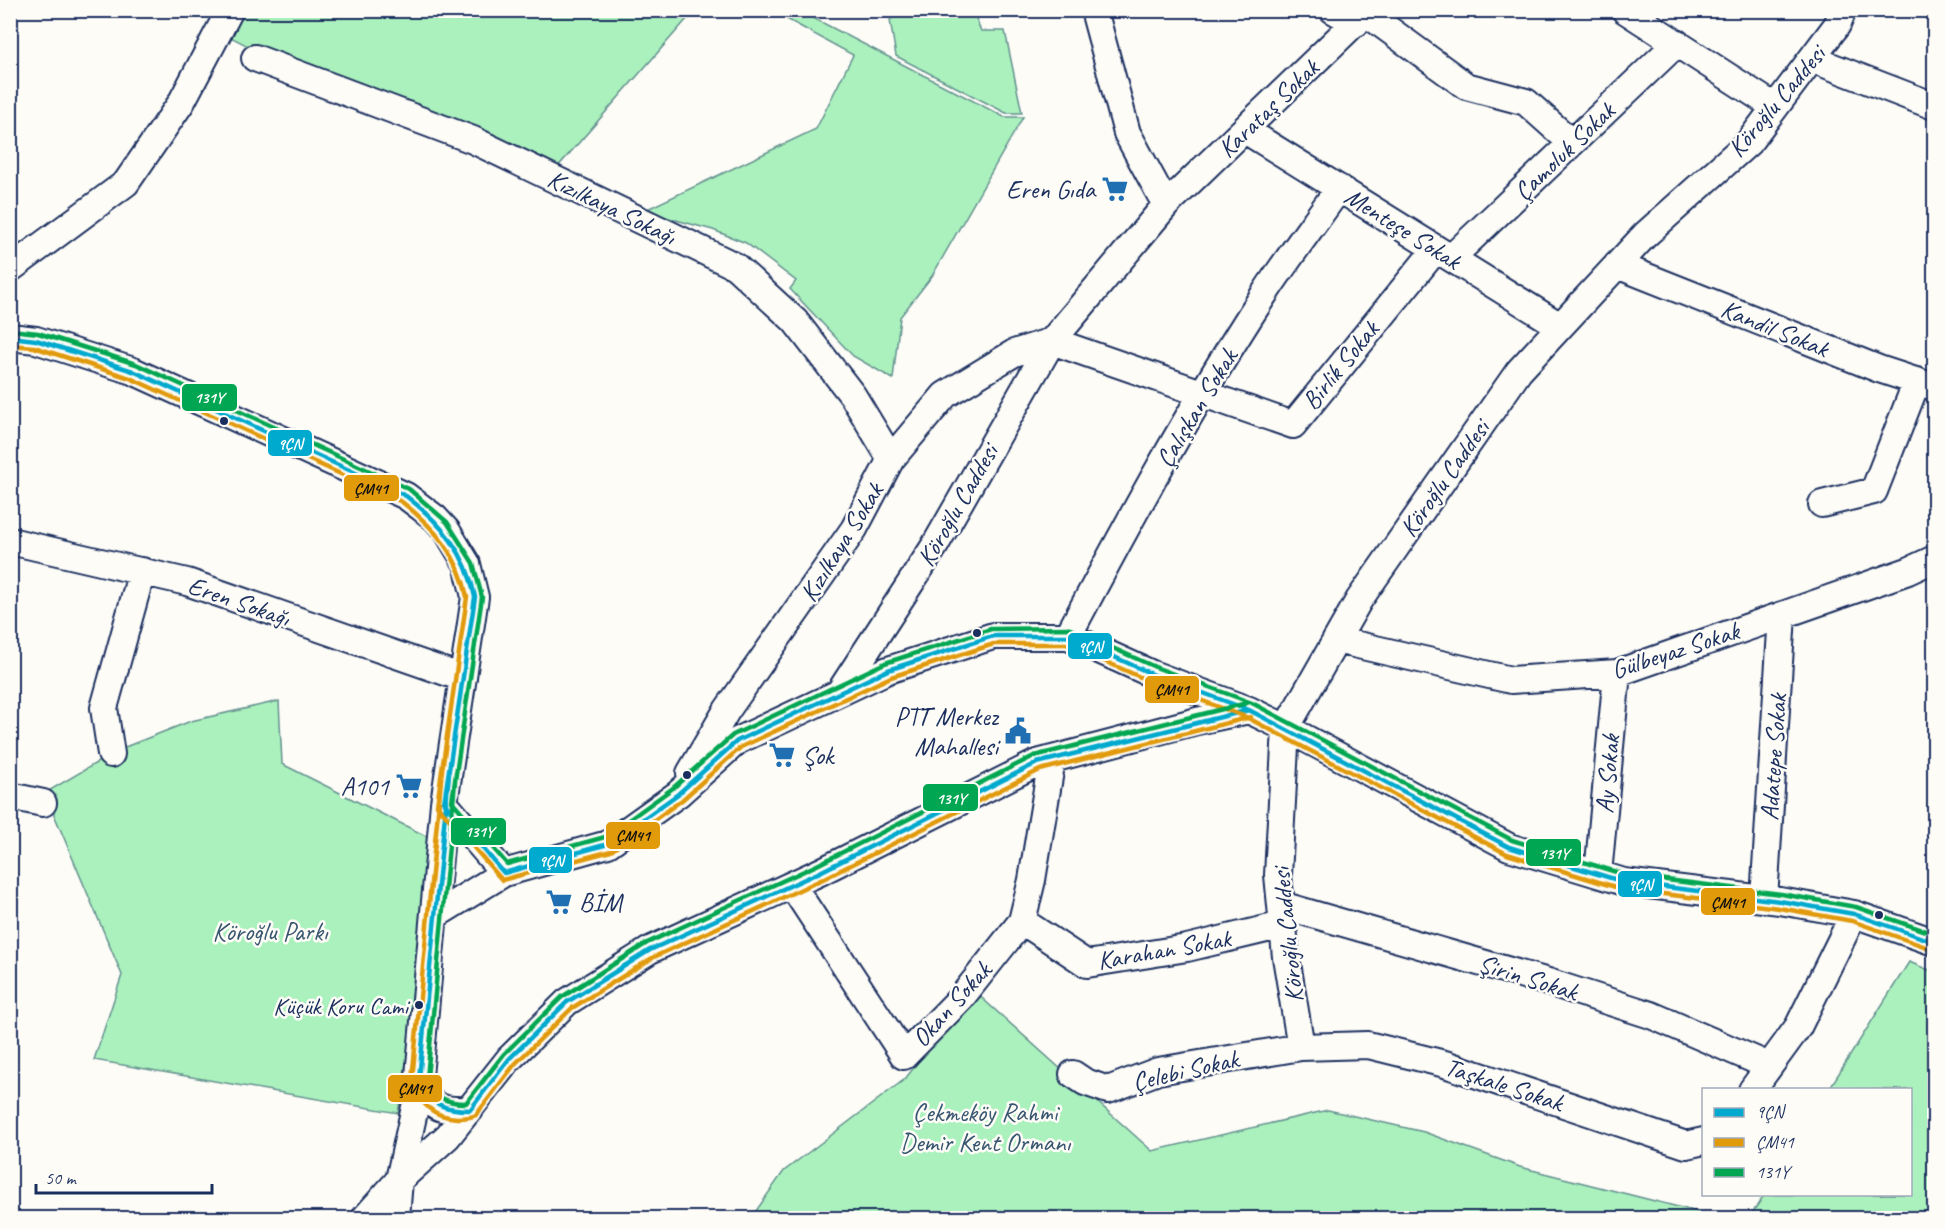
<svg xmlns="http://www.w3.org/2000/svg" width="1945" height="1229" font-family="Caveat,sans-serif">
	<rect width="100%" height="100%" fill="#fdfcf7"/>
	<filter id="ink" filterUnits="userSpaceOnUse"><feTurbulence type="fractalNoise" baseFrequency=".0167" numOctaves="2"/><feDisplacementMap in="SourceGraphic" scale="12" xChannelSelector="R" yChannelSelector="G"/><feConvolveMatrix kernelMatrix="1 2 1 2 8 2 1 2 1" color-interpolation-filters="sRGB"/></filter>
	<g filter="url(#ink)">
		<!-- green -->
		<path fill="#abf1bd" stroke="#63908e" stroke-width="1.5" d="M 230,10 L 694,11 L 555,170 L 306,76 L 219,31 Z
			M 904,10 L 973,11 L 981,31 L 1005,31 L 1022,113 L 1006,113 L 896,56 L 890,20 Z
			M 772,11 L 800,11 L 1004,117 L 1023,117 L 932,276 L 900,317 L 893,379 L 853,356 L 790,289 L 796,281 L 746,243 L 713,230 L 643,211 L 816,129 L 853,55 Z
			M 279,701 L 282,764 L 432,839 L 421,969 L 398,1113 L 94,1060 L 122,975 L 45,793 L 120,749 L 191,721 Z
			M 1909,962 L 1934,972 L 1934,1218 L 1749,1218 L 1764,1195 L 1910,1194 L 1910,1090 L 1829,1089 Z
			M 974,991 L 1152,1151 L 1328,1110 L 1424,1132 L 1520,1167 L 1722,1218 L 751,1218 L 784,1171 L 905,1079 Z"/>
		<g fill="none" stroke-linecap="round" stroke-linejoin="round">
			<!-- street casing -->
			<g stroke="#1b2f5e" stroke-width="30">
				<path id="street" d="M 1094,10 L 1127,133 L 1166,205
					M 1333,10 L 1356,23
					M 1625,10 L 1775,107
					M 1366,13 L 1466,86 L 1526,102 L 1572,143
					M 255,58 L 473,140 L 735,266 L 795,321 L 853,396 L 891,459
					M 1812,59 L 1934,106
					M 1245,130 L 1560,326
					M 1451,258 L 1677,43
					M 1617,265 L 1879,369 L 1934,387
					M 10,269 L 126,183 L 181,103 L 230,10
					M 10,337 L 36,340 L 133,371 L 406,496 L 435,518 L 447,531 L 467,564 L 475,597 L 444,803 L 417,1098 L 399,1180 L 396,1218
					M 1052,341 L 1293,425 L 1436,249
					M 1822,504 L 1874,491 L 1917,381
					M 10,541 L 187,582 L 463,678
					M 1068,636 C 1129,521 1192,405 1263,296 C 1287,259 1314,224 1339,188
					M 1336,640 L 1511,680 L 1617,673 L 1908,571 L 1934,559
					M 839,693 L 934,547 L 1052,341 L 1166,205 L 1368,10
					M 111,754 L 104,708 L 142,571
					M 690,773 L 727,710 L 854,529 L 891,459 L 945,395 L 1014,353 L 1052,341
					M 10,796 L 43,803
					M 444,803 L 504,873 L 608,844 L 678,794 L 737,741 L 888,670 L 993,636 L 1068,636 L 1152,674 L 1249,710 L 1286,728 L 1509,847 L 1624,882 L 1780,901 L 1854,914 L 1934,942
					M 1598,874 L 1617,673
					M 792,885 L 904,1056 L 961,998 L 1022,921 L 1032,880 L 1052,759
					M 1764,899 L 1782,615
					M 1281,905 L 1548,982 L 1651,1015 L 1769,1066
					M 434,916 L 504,873
					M 1022,921 L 1087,964 L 1187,948 L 1283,925
					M 1301,1047 L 1286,957 L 1278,875 L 1286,728 L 1359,600 L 1519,371 L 1645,235 L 1749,142 L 1837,25 L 1843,10
					M 1073,1074 L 1085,1082 L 1108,1090 L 1158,1071 L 1301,1047 L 1368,1045 L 1445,1064 L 1686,1145 L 1704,1141
					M 419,1079 C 430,1109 440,1111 470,1110
					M 1752,1090 L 1798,1027 L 1854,914
					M 365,1218 L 399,1180 L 448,1136 L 509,1059 L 567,1002 L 650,950 L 820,872 L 1037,763 L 1197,721 L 1249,710"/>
			</g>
			<!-- street -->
			<use href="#street" stroke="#fdfcf7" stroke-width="26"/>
			<!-- bus-1 casing -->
			<g stroke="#fdfcf7" stroke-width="9">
				<path id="bus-1" d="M 10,337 L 36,340 L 133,371 L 406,496 C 441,523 466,552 475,597 L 444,803 L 504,873 L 608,844 L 678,794 L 737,741 L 888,670 L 993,636 L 1068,636 L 1152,674 L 1249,710 L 1509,847 L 1624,882 L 1780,901 L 1854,914 L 1934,942
					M 449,774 L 419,1079 C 430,1105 443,1110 470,1110
					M 470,1110 L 509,1059 L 567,1002 L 650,950 L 820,872 L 1037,763 L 1249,710"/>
			</g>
			<!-- bus-2 casing -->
			<g stroke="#fdfcf7" stroke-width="9">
				<path id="bus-2" d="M 10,345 L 34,347 L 130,378 L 402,502 C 435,528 459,556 467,597 L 437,805 L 502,880 L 611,851 L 682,800 L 741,747 L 891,677 L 994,644 L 1066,644 L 1149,681 L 1246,717 L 1507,854 L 1622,889 L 1779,908 L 1852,921 L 1932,949
					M 442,770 L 412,1080 C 419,1103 432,1117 457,1118 C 464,1118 470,1118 476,1115 L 515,1064 L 572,1008 L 654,957 L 823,879 L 1040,770 L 1251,717"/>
			</g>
			<!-- bus-3 casing -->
			<g stroke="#fdfcf7" stroke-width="9">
				<path id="bus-3" d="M 11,330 L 38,333 L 136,364 L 409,489 L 447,522 L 473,563 L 482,597 L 452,801 L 507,864 L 605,837 L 673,788 L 733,735 L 885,663 L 991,629 L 1068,628 L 1155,667 L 1252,703 L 1512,840 L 1626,875 L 1781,894 L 1856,907 L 1934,934
					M 456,772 L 427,1078 C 435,1098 445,1103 466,1103 L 504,1054 L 562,997 L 647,943 L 817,865 L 1034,756 L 1247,703"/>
			</g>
			<!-- bus-1 -->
			<use href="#bus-1" stroke="#00a9ce" stroke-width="4.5"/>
			<!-- bus-2 -->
			<use href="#bus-2" stroke="#e19a09" stroke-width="4.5"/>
			<!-- bus-3 -->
			<use href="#bus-3" stroke="#00a651" stroke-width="4.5"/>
		</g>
	</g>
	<!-- icons -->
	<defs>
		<g id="supermarket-bare" transform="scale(2.07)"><path d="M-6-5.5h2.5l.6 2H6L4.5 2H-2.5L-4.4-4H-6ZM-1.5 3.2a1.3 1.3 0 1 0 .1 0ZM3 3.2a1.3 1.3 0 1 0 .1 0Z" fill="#1f6fb2" stroke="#fdfcf7" stroke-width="2.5" paint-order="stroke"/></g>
		<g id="civic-bare" transform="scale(2.07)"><path d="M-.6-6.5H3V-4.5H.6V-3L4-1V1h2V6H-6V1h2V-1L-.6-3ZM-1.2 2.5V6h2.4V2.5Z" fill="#1f6fb2" stroke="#fdfcf7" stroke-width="2.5" paint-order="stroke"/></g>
	</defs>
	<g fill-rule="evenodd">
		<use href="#supermarket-bare" x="1115" y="189"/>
		<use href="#civic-bare" x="1018" y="731"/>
		<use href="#supermarket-bare" x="782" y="755"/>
		<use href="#supermarket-bare" x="409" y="786"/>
		<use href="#supermarket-bare" x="559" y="902"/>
	</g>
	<!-- markers -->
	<g fill="#1b2f5e" stroke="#fdfcf7" stroke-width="2">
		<circle cx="224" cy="421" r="5"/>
		<circle cx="977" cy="633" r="5"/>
		<circle cx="687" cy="775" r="5"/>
		<circle cx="1879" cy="915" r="5"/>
		<circle cx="419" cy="1005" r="5"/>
	</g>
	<g text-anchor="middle" stroke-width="5" stroke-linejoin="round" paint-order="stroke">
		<!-- bus labels -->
		<g font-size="24" fill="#1b2f5e" stroke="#fdfcf7" text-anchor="end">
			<text x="408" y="1014">Küçük Koru Cami</text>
		</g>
		<!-- street labels -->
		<g font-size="26" fill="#1b2f5e" stroke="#fdfcf7">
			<text transform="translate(1776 101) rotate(-50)" y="9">Köroğlu Caddesi</text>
			<text transform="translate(1268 108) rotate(-44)" y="9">Karataş Sokak</text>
			<text transform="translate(1564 151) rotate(-44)" y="9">Çamoluk Sokak</text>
			<text transform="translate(612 207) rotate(26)" y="9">Kızılkaya Sokağı</text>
			<text transform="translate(1403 228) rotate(32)" y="9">Menteşe Sokak</text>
			<text transform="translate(1775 328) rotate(22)" y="9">Kandil Sokak</text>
			<text transform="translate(1340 365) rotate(-51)" y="9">Birlik Sokak</text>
			<text transform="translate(1196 408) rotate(-59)" y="9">Çalışkan Sokak</text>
			<text transform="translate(1444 478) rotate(-55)" y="9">Köroğlu Caddesi</text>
			<text transform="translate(957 505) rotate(-60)" y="9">Köroğlu Caddesi</text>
			<text transform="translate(841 542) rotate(-58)" y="9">Kızılkaya Sokak</text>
			<text transform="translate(239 601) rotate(19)" y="9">Eren Sokağı</text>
			<text transform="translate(1675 650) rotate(-18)" y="9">Gülbeyaz Sokak</text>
			<text transform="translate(1773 757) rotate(-86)" y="9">Adatepe Sokak</text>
			<text transform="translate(1607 774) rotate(-85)" y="9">Ay Sokak</text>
			<text transform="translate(1287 935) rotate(-96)" y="9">Köroğlu Caddesi</text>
			<text transform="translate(1164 949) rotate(-10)" y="9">Karahan Sokak</text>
			<text transform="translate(1528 977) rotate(17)" y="9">Şirin Sokak</text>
			<text transform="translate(951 1004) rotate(-48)" y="9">Okan Sokak</text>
			<text transform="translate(1185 1070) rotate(-13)" y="9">Çelebi Sokak</text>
			<text transform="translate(1504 1084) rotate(18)" y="9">Taşkale Sokak</text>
		</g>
		<!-- poi labels -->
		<g font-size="26" fill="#1b2f5e" stroke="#fdfcf7" text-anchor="end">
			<text x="1095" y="198">Eren Gıda</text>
			<text x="998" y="725">PTT Merkez<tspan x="998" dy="30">Mahallesi</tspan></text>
			<text x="802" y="764" text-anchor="start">Şok</text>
			<text x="389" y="795">A101</text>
			<text x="579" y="911" text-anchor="start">BİM</text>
		</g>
		<!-- park labels -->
		<g font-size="26" fill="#385671" stroke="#fdfcf7">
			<text x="270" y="940">Köroğlu Parkı</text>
			<text x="985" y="1121">Çekmeköy Rahmi<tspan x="985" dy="30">Demir Kent Ormanı</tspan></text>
		</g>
	</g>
	<g stroke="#fdfcf7" stroke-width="2">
		<rect x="181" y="383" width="57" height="29" rx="6" fill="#00a651"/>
		<rect x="267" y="429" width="46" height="28" rx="6" fill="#00a9ce"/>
		<rect x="343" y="474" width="57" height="28" rx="6" fill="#e19a09"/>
		<rect x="1067" y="632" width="46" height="28" rx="6" fill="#00a9ce"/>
		<rect x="1144" y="675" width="56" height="29" rx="6" fill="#e19a09"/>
		<rect x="922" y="783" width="57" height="29" rx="6" fill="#00a651"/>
		<rect x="450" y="817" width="57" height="29" rx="6" fill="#00a651"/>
		<rect x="605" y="821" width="56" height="29" rx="6" fill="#e19a09"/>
		<rect x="1525" y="838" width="57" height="29" rx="6" fill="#00a651"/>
		<rect x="528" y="846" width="45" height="28" rx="6" fill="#00a9ce"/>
		<rect x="1617" y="870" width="46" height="28" rx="6" fill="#00a9ce"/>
		<rect x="1700" y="887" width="56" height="29" rx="6" fill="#e19a09"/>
		<rect x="387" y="1074" width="56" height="29" rx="6" fill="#e19a09"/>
	</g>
	<g font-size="16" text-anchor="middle" font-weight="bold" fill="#fff">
		<text x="209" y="403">131Y</text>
		<text x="290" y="449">9ÇN</text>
		<text x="1090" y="652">9ÇN</text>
		<text x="951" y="804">131Y</text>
		<text x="479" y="837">131Y</text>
		<text x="1554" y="859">131Y</text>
		<text x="551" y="866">9ÇN</text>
		<text x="1640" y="890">9ÇN</text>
	</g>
	<g font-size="16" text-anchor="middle" font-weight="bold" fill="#111">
		<text x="371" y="494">ÇM41</text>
		<text x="1172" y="695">ÇM41</text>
		<text x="633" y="841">ÇM41</text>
		<text x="1728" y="908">ÇM41</text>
		<text x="415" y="1094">ÇM41</text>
	</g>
	<!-- margin -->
	<rect width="1945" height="1229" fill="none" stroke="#fdfcf7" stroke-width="36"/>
	<rect x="18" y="18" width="1909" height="1193" fill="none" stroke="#1b2f5e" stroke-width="2" filter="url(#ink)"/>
	<!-- legend -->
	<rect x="1702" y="1088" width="210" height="108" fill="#fdfcf7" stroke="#a3aaba" stroke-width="1.5"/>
	<rect x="1714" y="1108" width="30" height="9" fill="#00a9ce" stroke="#a3aaba" stroke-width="1.5"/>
	<text x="1756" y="1118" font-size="18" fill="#1b2f5e">9ÇN</text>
	<rect x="1714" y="1138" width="30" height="9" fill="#e19a09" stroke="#a3aaba" stroke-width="1.5"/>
	<text x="1756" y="1148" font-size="18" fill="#1b2f5e">ÇM41</text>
	<rect x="1714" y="1168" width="30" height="9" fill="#00a651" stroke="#a3aaba" stroke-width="1.5"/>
	<text x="1756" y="1178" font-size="18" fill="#1b2f5e">131Y</text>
	<!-- scale -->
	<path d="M36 1184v9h176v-9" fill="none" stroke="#1b2f5e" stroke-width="3"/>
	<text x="45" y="1184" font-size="18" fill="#1b2f5e" stroke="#fdfcf7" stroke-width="4.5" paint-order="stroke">50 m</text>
</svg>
